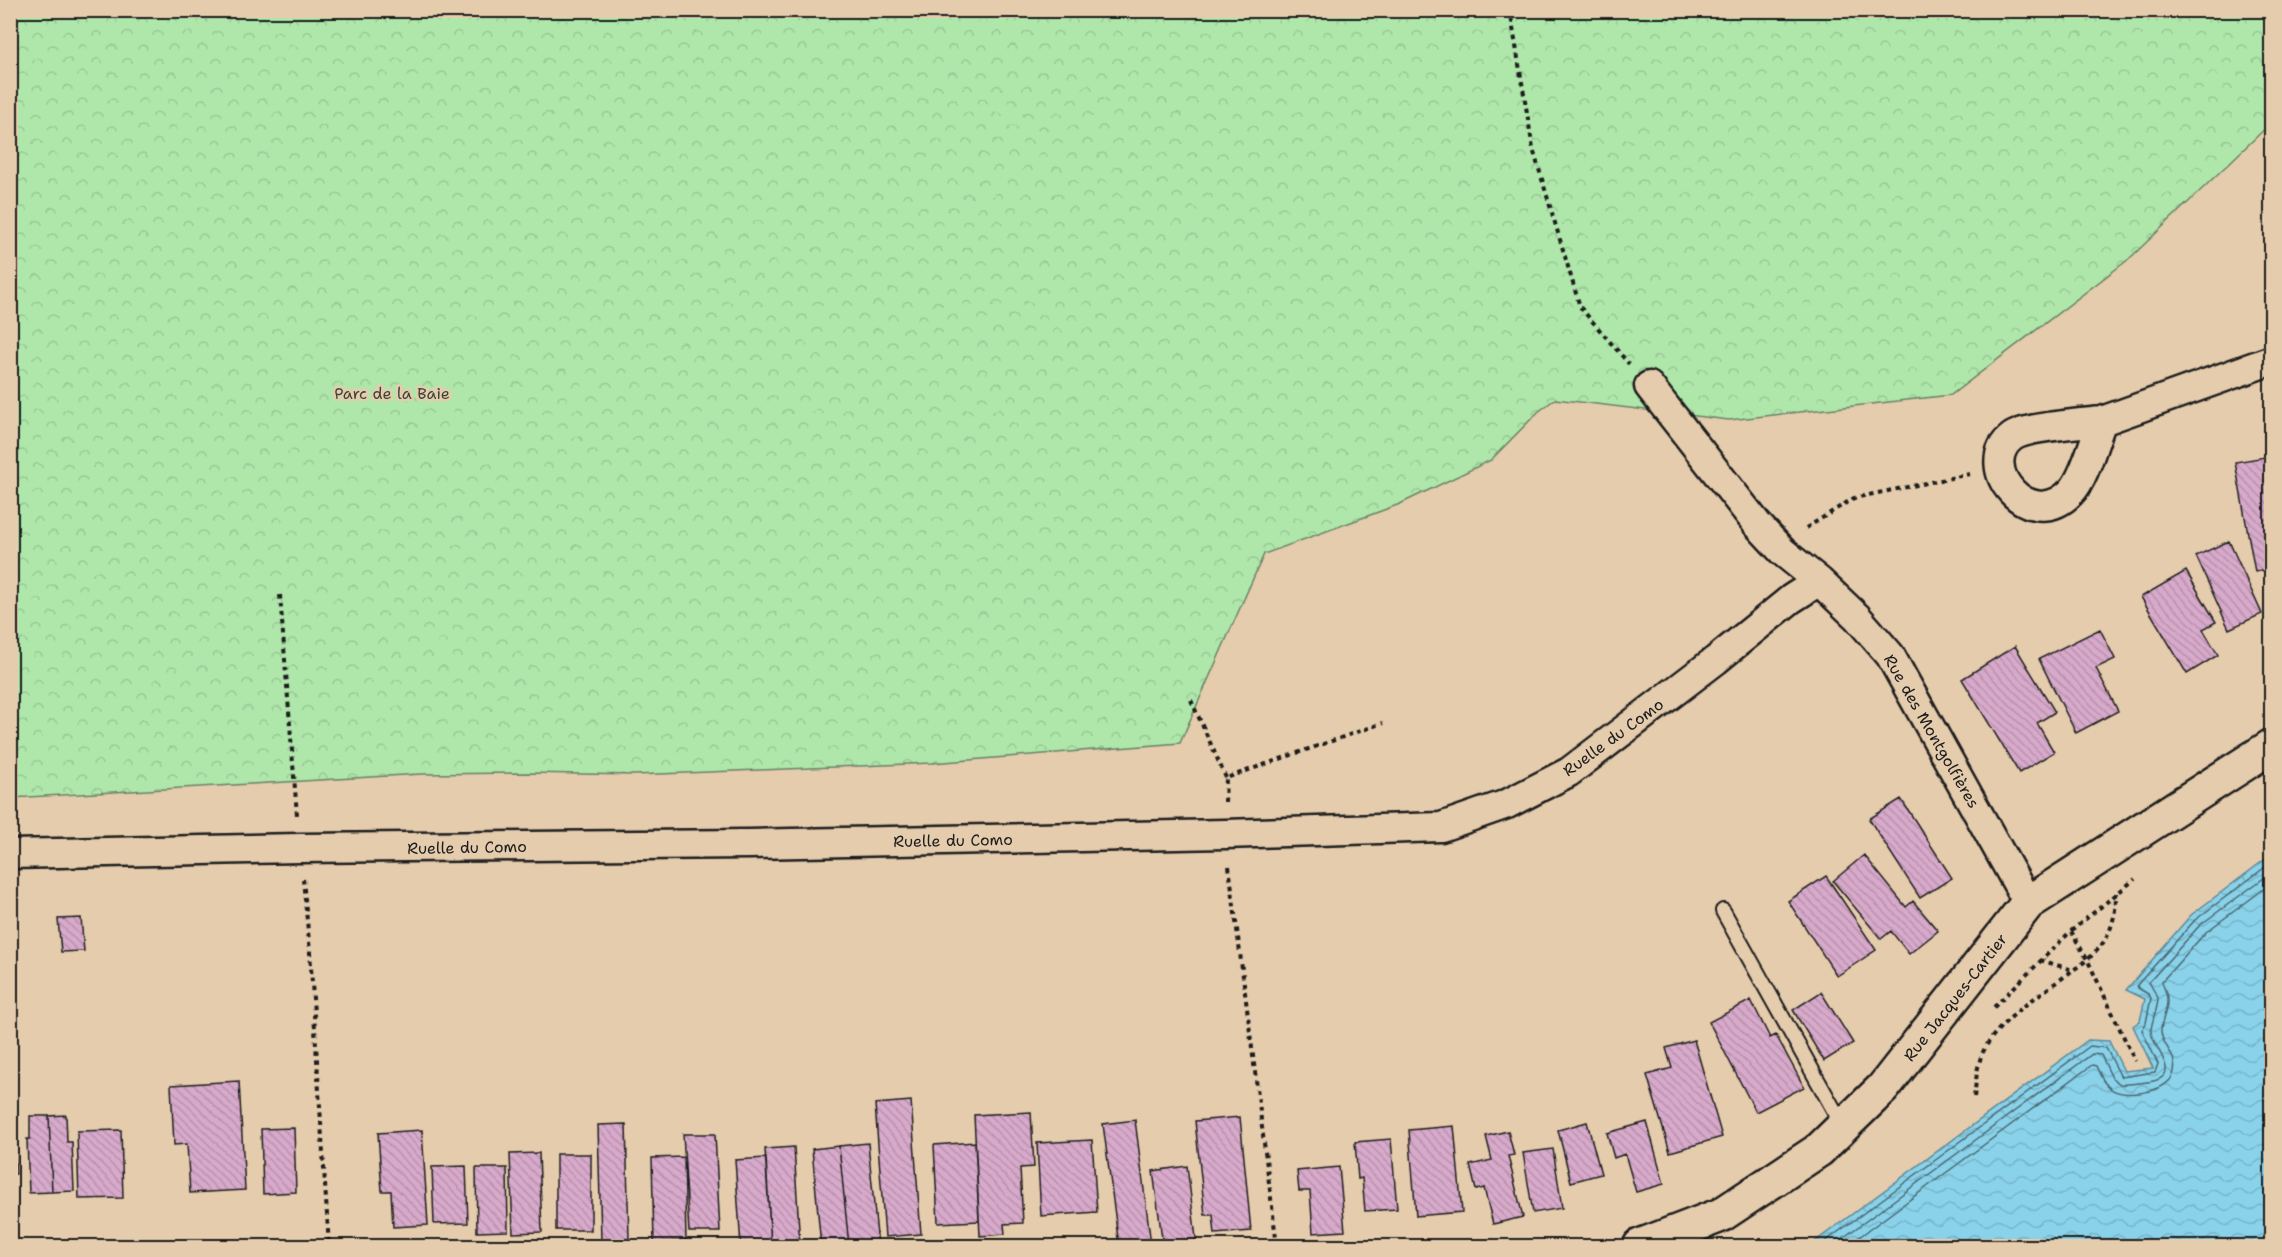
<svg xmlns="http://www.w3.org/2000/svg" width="2282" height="1257" font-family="'Shantell Sans',sans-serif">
	<defs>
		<pattern id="park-crowns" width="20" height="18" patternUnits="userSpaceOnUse" patternTransform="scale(1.5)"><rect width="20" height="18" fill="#afe7ab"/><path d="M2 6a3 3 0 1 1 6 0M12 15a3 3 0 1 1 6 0" fill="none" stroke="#96c693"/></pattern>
		<pattern id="water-waves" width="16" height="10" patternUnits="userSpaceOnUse" patternTransform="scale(1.5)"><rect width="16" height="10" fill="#89d2ea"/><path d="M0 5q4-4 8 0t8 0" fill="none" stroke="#76b4c8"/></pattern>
		<pattern id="building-back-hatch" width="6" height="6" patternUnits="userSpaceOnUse" patternTransform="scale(1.5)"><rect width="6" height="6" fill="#d7a9ca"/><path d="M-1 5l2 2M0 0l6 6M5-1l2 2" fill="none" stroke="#b891ad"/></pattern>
	</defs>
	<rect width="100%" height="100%" fill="#e5ccad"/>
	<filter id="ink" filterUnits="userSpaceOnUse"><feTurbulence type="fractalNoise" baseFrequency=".0167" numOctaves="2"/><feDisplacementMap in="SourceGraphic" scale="12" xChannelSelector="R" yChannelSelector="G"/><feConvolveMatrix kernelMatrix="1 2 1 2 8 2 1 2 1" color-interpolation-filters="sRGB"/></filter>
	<g filter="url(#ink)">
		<!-- park -->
		<path fill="url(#park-crowns)" stroke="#668264" stroke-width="1.5" d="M 11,11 L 2271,11 L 2271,123 L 2129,259 L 1951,395 L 1729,420 L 1555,399 L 1538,412 L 1491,460 L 1400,504 L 1264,554 L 1180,743 L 932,763 L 635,775 L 528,773 L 422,774 L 11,798 Z"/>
		<!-- water -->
		<path fill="url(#water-waves)" stroke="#5d8998" stroke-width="1.5" d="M 2271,855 L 2271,1246 L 1809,1246 L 2088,1040 L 2109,1041 L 2124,1071 L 2153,1068 L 2133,1026 L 2140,1021 L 2145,999 L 2126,990 L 2191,915 Z"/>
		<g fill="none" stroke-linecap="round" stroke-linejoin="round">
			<!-- shore -->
			<path stroke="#48656e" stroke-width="1.5" d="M 1819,1246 L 2090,1046 L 2106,1048 L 2121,1077 L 2155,1072 L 2158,1064 L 2142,1030 L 2146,1023 L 2151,998 L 2148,994 L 2138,988 L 2137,985 L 2195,920 L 2272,862
				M 1832,1246 L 2092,1054 L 2101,1055 L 2112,1078 L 2120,1084 C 2129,1085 2139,1083 2148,1082 C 2188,1077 2149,1045 2151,1030 C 2152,1019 2158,1009 2158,998 L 2149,982 L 2200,925 L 2272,872
				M 1847,1246 L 2092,1065 L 2096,1066 C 2100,1074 2103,1084 2111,1089 C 2125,1099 2167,1092 2173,1075 C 2180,1056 2161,1046 2161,1031 C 2161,1020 2168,1010 2167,999 C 2167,992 2163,987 2162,981 L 2206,932 L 2272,883"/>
		</g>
		<!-- building -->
		<path fill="url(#building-back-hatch)" stroke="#1c1c1c" stroke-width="1.5" d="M 2265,457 L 2272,491 L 2272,569 L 2255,572 L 2235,462 Z
			M 2229,541 L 2262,614 L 2229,629 L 2196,556 Z
			M 2186,571 L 2216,622 L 2203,629 L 2218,655 L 2187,674 L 2141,597 Z
			M 2100,629 L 2115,659 L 2096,668 L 2118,711 L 2076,733 L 2039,659 Z
			M 2015,646 L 2055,712 L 2037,723 L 2054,752 L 2019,773 L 1962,679 Z
			M 1901,799 L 1952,878 L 1920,898 L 1869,819 Z
			M 1864,855 L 1906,907 L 1913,901 L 1938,931 L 1909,954 L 1891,931 L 1881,939 L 1833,881 Z
			M 1826,876 L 1876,950 L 1837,976 L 1788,901 Z
			M 81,918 L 84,951 L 61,952 L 58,919 Z
			M 1821,992 L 1853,1043 L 1824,1061 L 1793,1010 Z
			M 1751,1000 L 1770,1038 L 1776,1035 L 1804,1087 L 1756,1112 L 1709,1022 Z
			M 1694,1040 L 1722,1137 L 1670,1152 L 1647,1075 L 1672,1068 L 1666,1048 Z
			M 239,1081 L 245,1190 L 190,1193 L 187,1144 L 174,1145 L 171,1085 Z
			M 10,1093 L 13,1093 L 16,1174 L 10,1174 Z
			M 911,1101 L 921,1234 L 885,1237 L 875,1104 Z
			M 1031,1112 L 1034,1167 L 1020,1168 L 1023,1223 L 1004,1224 L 1005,1234 L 980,1236 L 974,1115 Z
			M 66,1115 L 67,1142 L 72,1142 L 74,1191 L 52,1192 L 49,1116 Z
			M 30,1116 L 49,1116 L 52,1192 L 29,1193 L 27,1139 L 30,1139 Z
			M 1240,1117 L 1251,1231 L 1215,1234 L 1213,1215 L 1205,1215 L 1195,1121 Z
			M 1135,1120 L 1151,1244 L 1119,1246 L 1103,1124 Z
			M 1587,1122 L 1601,1174 L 1571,1182 L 1558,1130 Z
			M 1647,1122 L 1664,1184 L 1636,1192 L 1625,1154 L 1614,1158 L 1607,1133 Z
			M 626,1124 L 629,1239 L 601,1240 L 598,1125 Z
			M 1454,1126 L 1462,1212 L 1416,1216 L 1409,1130 Z
			M 294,1128 L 296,1192 L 263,1194 L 261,1129 Z
			M 121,1130 L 123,1198 L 79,1199 L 77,1131 Z
			M 422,1130 L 428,1225 L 393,1227 L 391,1191 L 382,1191 L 378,1133 Z
			M 1508,1131 L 1514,1155 L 1508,1156 L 1523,1217 L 1493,1224 L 1484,1188 L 1476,1190 L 1470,1165 L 1492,1160 L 1486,1136 Z
			M 683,1134 L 715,1134 L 720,1232 L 689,1232 Z
			M 1391,1139 L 1397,1209 L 1365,1211 L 1362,1178 L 1358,1179 L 1355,1142 Z
			M 1092,1140 L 1097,1212 L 1041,1216 L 1037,1143 Z
			M 975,1142 L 979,1221 L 938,1223 L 934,1145 Z
			M 868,1143 L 878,1246 L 849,1246 L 839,1146 Z
			M 839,1146 L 849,1246 L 821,1246 L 812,1149 Z
			M 794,1147 L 800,1246 L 771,1246 L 765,1149 Z
			M 1553,1149 L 1562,1208 L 1533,1213 L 1523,1153 Z
			M 539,1153 L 542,1232 L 513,1233 L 510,1154 Z
			M 556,1154 L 591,1154 L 591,1230 L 556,1230 Z
			M 684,1157 L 686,1241 L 654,1243 L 652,1158 Z
			M 766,1158 L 771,1246 L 741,1246 L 735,1160 Z
			M 466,1166 L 468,1223 L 434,1224 L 432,1167 Z
			M 1187,1166 L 1197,1246 L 1163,1246 L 1153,1171 Z
			M 1339,1167 L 1345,1231 L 1313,1233 L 1310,1191 L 1299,1191 L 1297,1171 Z
			M 476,1168 L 507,1168 L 508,1231 L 477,1232 Z"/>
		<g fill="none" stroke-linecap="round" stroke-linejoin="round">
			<!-- lane casing -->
			<g stroke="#1c1c1c" stroke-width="18">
				<path id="lane" d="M 1723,911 L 1843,1126"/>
			</g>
			<!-- street casing -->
			<g stroke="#1c1c1c" stroke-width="33">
				<path id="street" d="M 1649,386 L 1757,524 L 1783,552 L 1819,581 L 1857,617 L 1890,655 L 2028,903
					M 2102,421 C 2094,440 2085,478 2071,492 C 2030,535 1974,466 2012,437 C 2025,427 2082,423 2102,421 Z
					M 2102,421 L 2272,360
					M 10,854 L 300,848 L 749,844 L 1225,834 L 1441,827 L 1507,804 L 1569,772 L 1716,660 L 1791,599 L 1819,581"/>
			</g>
			<!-- secondary casing -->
			<g stroke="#1c1c1c" stroke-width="38">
				<path id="secondary" d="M 1640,1246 L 1721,1215 L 1819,1150 L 1883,1088 L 2028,903 L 2272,746"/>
			</g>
			<!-- path -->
			<path stroke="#1c1c1c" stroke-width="4" stroke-dasharray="4.5 4.5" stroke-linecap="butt" d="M 1510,10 L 1533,149 L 1580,307 L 1629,364
				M 1806,528 L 1854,498 L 1970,474
				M 280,595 L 297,815
				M 1191,700 L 1226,778
				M 1225,802 L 1226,778 L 1383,723
				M 1229,866 L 1277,1246
				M 303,879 L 310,952 L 329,1246
				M 2071,931 L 2088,961 L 2135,1061
				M 2040,960 L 2073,970 C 2104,950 2116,930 2116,893
				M 1994,1007 L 2071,931 L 2135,879
				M 1974,1097 C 1976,1085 1976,1072 1980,1060 C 1990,1024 2045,992 2073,970"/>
			<!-- lane -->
			<use href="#lane" stroke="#e5ccad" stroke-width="14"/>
			<!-- street -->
			<use href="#street" stroke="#e5ccad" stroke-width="28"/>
			<!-- secondary -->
			<use href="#secondary" stroke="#e5ccad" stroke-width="33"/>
		</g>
	</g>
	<g text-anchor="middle" stroke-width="5" stroke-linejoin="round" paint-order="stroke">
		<!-- park labels -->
		<g font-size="16" fill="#394539" stroke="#e5ccad">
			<text x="392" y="399">Parc de la Baie</text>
		</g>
		<!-- street labels -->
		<g font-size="16" fill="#1c1c1c" stroke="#e5ccad">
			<text transform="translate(1932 731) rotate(60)" y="6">Rue des Montgolfières</text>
			<text transform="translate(1613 737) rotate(-36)" y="6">Ruelle du Como</text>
			<text transform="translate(953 840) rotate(-1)" y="6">Ruelle du Como</text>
			<text transform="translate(467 847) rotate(-1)" y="6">Ruelle du Como</text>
			<text transform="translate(1955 997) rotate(-52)" y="6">Rue Jacques-Cartier</text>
		</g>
	</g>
	<!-- margin -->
	<rect width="2282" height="1257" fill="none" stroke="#e5ccad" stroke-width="36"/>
	<rect x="18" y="18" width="2246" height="1221" fill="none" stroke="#1c1c1c" stroke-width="2" filter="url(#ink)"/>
</svg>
